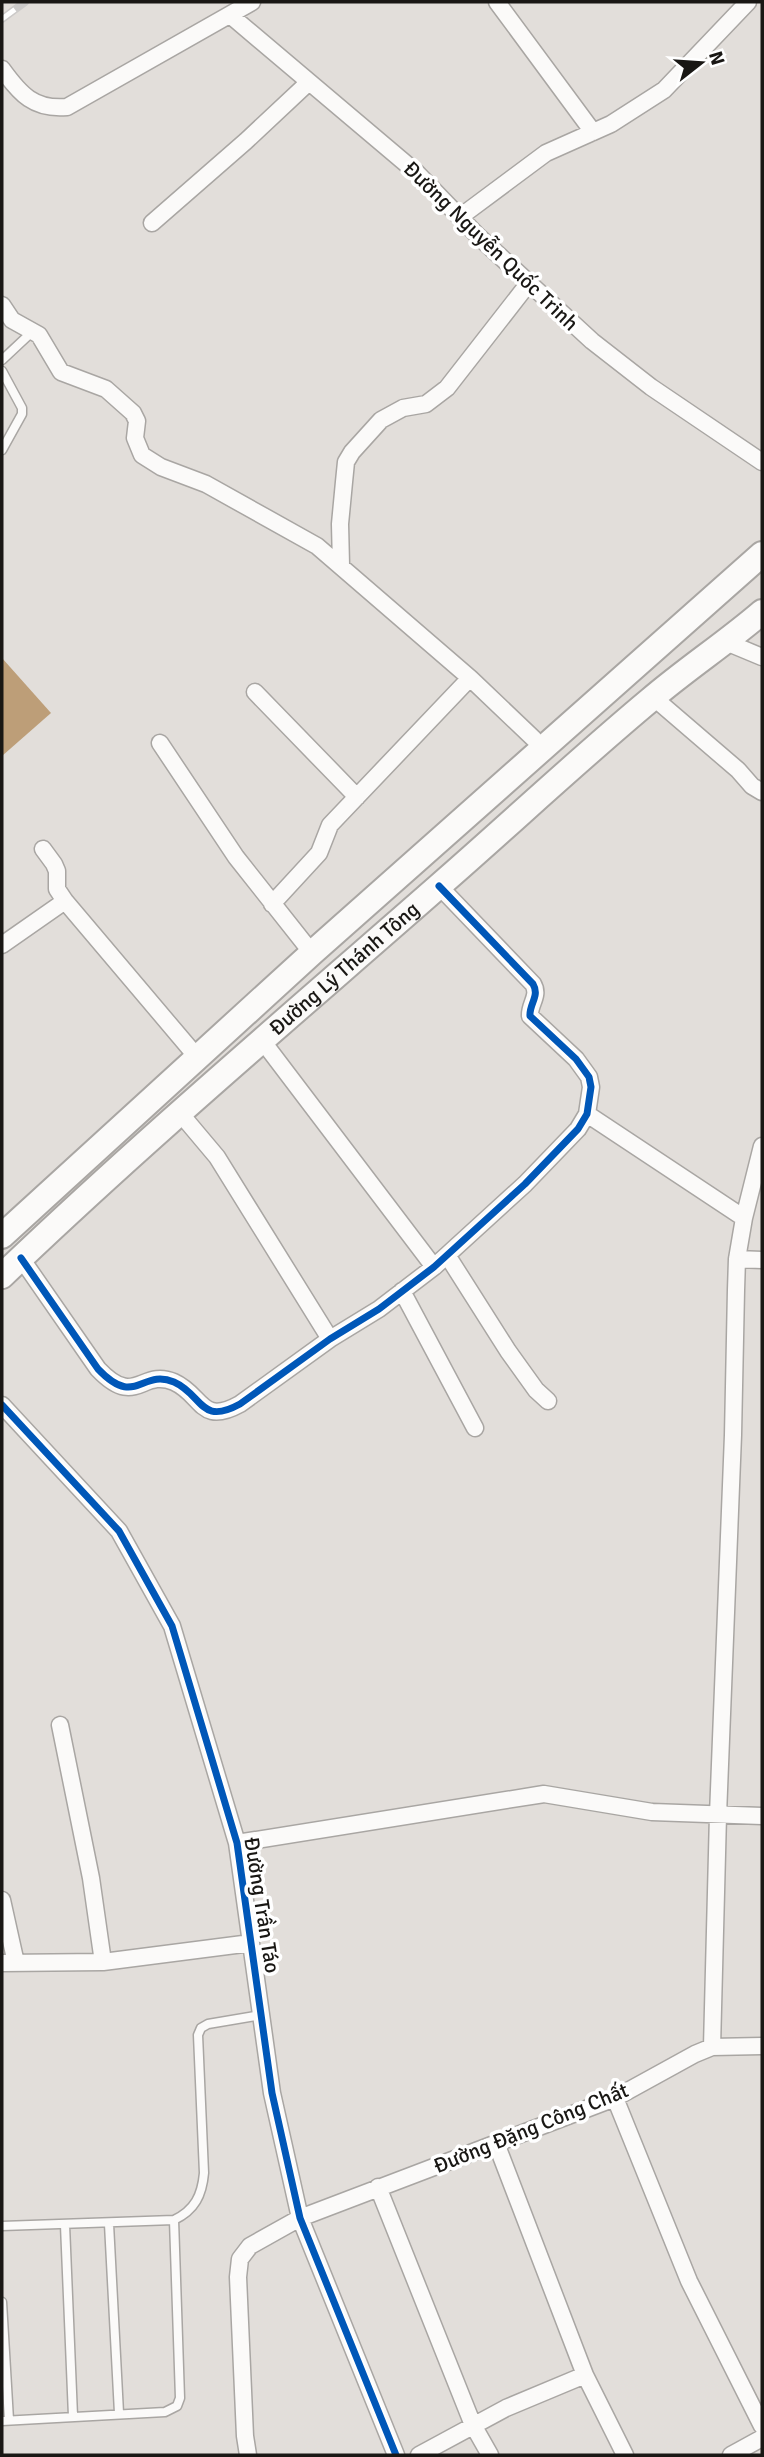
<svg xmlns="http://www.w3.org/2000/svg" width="764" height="2457" font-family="Signika,sans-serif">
	<rect width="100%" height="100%" fill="#e2deda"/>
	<!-- water -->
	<path fill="#bd9e78" d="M 2,658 L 51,713 L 2,756 Z"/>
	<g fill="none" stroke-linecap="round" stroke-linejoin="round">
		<!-- lane casing -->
		<g stroke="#a9a6a3" stroke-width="11">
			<path id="lane" d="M 2,360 L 33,331
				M 2,371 L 22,408 L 22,414 L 2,450
				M 109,2224 L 119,2413
				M 65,2225 L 73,2416
				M 2,2226 L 174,2220 C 195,2210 202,2195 204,2173 L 198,2035 L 201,2028 L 208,2024 L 261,2015
				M 2,2302 L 9,2420
				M 2,2421 L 165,2412 L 177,2406 L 180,2398 L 174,2220"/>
		</g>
		<!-- street casing -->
		<g stroke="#a9a6a3" stroke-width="19">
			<path id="street" d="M 497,2 L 593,132
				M 230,15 L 417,173 L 478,236 L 592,341 L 651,387 L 762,462
				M 2,69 C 20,94 34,110 67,107 L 252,2
				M 460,217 L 546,153 L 611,124 L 664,90 L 748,2
				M 152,223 L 246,141 L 309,82
				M 2,305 L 12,320 L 39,335 L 61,372 L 106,389 L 133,413 L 137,421 L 135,438 L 142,455 L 161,467 L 206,484 L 317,546 L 470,678 L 534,739
				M 341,565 L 340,524 L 344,482 L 346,462 L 352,452 L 381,420 L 403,408 L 426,404 L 447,388 L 528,284
				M 726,642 L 762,657
				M 255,692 L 357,797
				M 653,697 L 738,770 L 752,786 L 762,792
				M 160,743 L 236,857 L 312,953
				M 43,849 L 54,864 L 57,871 L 57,889 L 65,901 L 197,1057
				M 272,904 L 319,853 L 330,825 L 470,678
				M 2,945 L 65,901
				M 261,1039 L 434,1267
				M 180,1113 L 217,1157 L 330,1339
				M 587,1114 L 744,1218
				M 447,1255 L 508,1351 L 536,1390 L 548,1401
				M 21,1258 L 98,1369 C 136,1409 141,1368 174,1382 C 203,1395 200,1426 240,1404 L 330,1339 L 379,1309 L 434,1267 L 525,1184 L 578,1129 L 587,1114 L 591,1087 L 589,1077 L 576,1059 L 530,1016 C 529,1004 540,996 533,984 L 439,886
				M 737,1259 L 762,1260
				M 402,1291 L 475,1428
				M 2,1405 L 119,1531 L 172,1626 L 237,1843 L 272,2093 L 300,2218 L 396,2455
				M 60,1725 L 91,1878 L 103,1962
				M 237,1843 L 544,1794 L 652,1812 L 762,1816
				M 2,1900 L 16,1963
				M 2,1963 L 103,1962 L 251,1943
				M 712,2047 L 718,1815 L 733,1435 L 736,1290 L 737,1259 L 744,1218 L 762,1146
				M 615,2098 L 689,2281 L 762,2426
				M 496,2143 L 585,2375 L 625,2455
				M 378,2187 L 473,2425 L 490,2455
				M 248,2455 L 245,2436 L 238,2277 L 240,2259 L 250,2246 L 300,2218 L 615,2098 L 695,2054 L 712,2047 L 762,2046
				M 419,2455 L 506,2408 L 585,2375
				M 731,2455 L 762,2438"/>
		</g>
		<!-- primary casing -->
		<g stroke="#a9a6a3" stroke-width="28">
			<g id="primary">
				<path d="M 2,1236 L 312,953 L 762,554"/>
				<path id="s1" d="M 2,1276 C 143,1141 293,1014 440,885 C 510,824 578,760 650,700 C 686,669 726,643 762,612"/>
			</g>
		</g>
		<!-- lane -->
		<use href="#lane" stroke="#fbfaf9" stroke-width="8"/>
		<!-- street -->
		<use href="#street" stroke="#fbfaf9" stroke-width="16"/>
		<!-- primary -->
		<use href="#primary" stroke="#fbfaf9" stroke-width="24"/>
		<!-- rail casing -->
		<g stroke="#cccac9" stroke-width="8">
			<path id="rail" d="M 2,19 L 25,2"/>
		</g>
		<!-- rail -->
		<use href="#rail" stroke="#fff" stroke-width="5" stroke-dasharray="16" stroke-linecap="butt"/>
		<!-- cycleway casing -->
		<g stroke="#fff" stroke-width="11">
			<path id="cycleway" d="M 21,1258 L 98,1369 C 136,1409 141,1368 174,1382 C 203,1395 200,1426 240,1404 L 330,1339 L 379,1309 L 434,1267 L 525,1184 L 578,1129 L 587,1114 L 591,1087 L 589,1077 L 576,1059 L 530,1016 C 529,1004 540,996 533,984 L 439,886
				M 2,1405 L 119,1531 L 172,1626 L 237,1843 L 272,2093 L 300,2218 L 396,2455"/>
		</g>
		<!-- cycleway -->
		<use href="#cycleway" stroke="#0057b8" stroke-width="7"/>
	</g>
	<g text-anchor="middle" stroke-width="7" stroke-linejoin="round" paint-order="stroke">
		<!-- street labels -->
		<g font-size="21" fill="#191714" stroke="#fff">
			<text transform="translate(491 246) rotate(44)" y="7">Đường Nguyễn Quốc Trinh</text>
			<text dy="7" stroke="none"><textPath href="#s1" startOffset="460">Đường Lý Thánh Tông</textPath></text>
			<text transform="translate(262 1905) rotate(81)" y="7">Đường Trần Táo</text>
			<text transform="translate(531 2128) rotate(-22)" y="7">Đường Đặng Công Chất</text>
		</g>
	</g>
	<!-- border -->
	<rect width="764" height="2457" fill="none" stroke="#191714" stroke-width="7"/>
	<!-- north arrow -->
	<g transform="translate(701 63) rotate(73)" stroke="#ffffff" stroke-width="5" paint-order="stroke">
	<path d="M0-5L12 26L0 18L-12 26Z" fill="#191714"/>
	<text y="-10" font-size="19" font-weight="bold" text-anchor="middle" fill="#191714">N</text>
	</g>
</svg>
